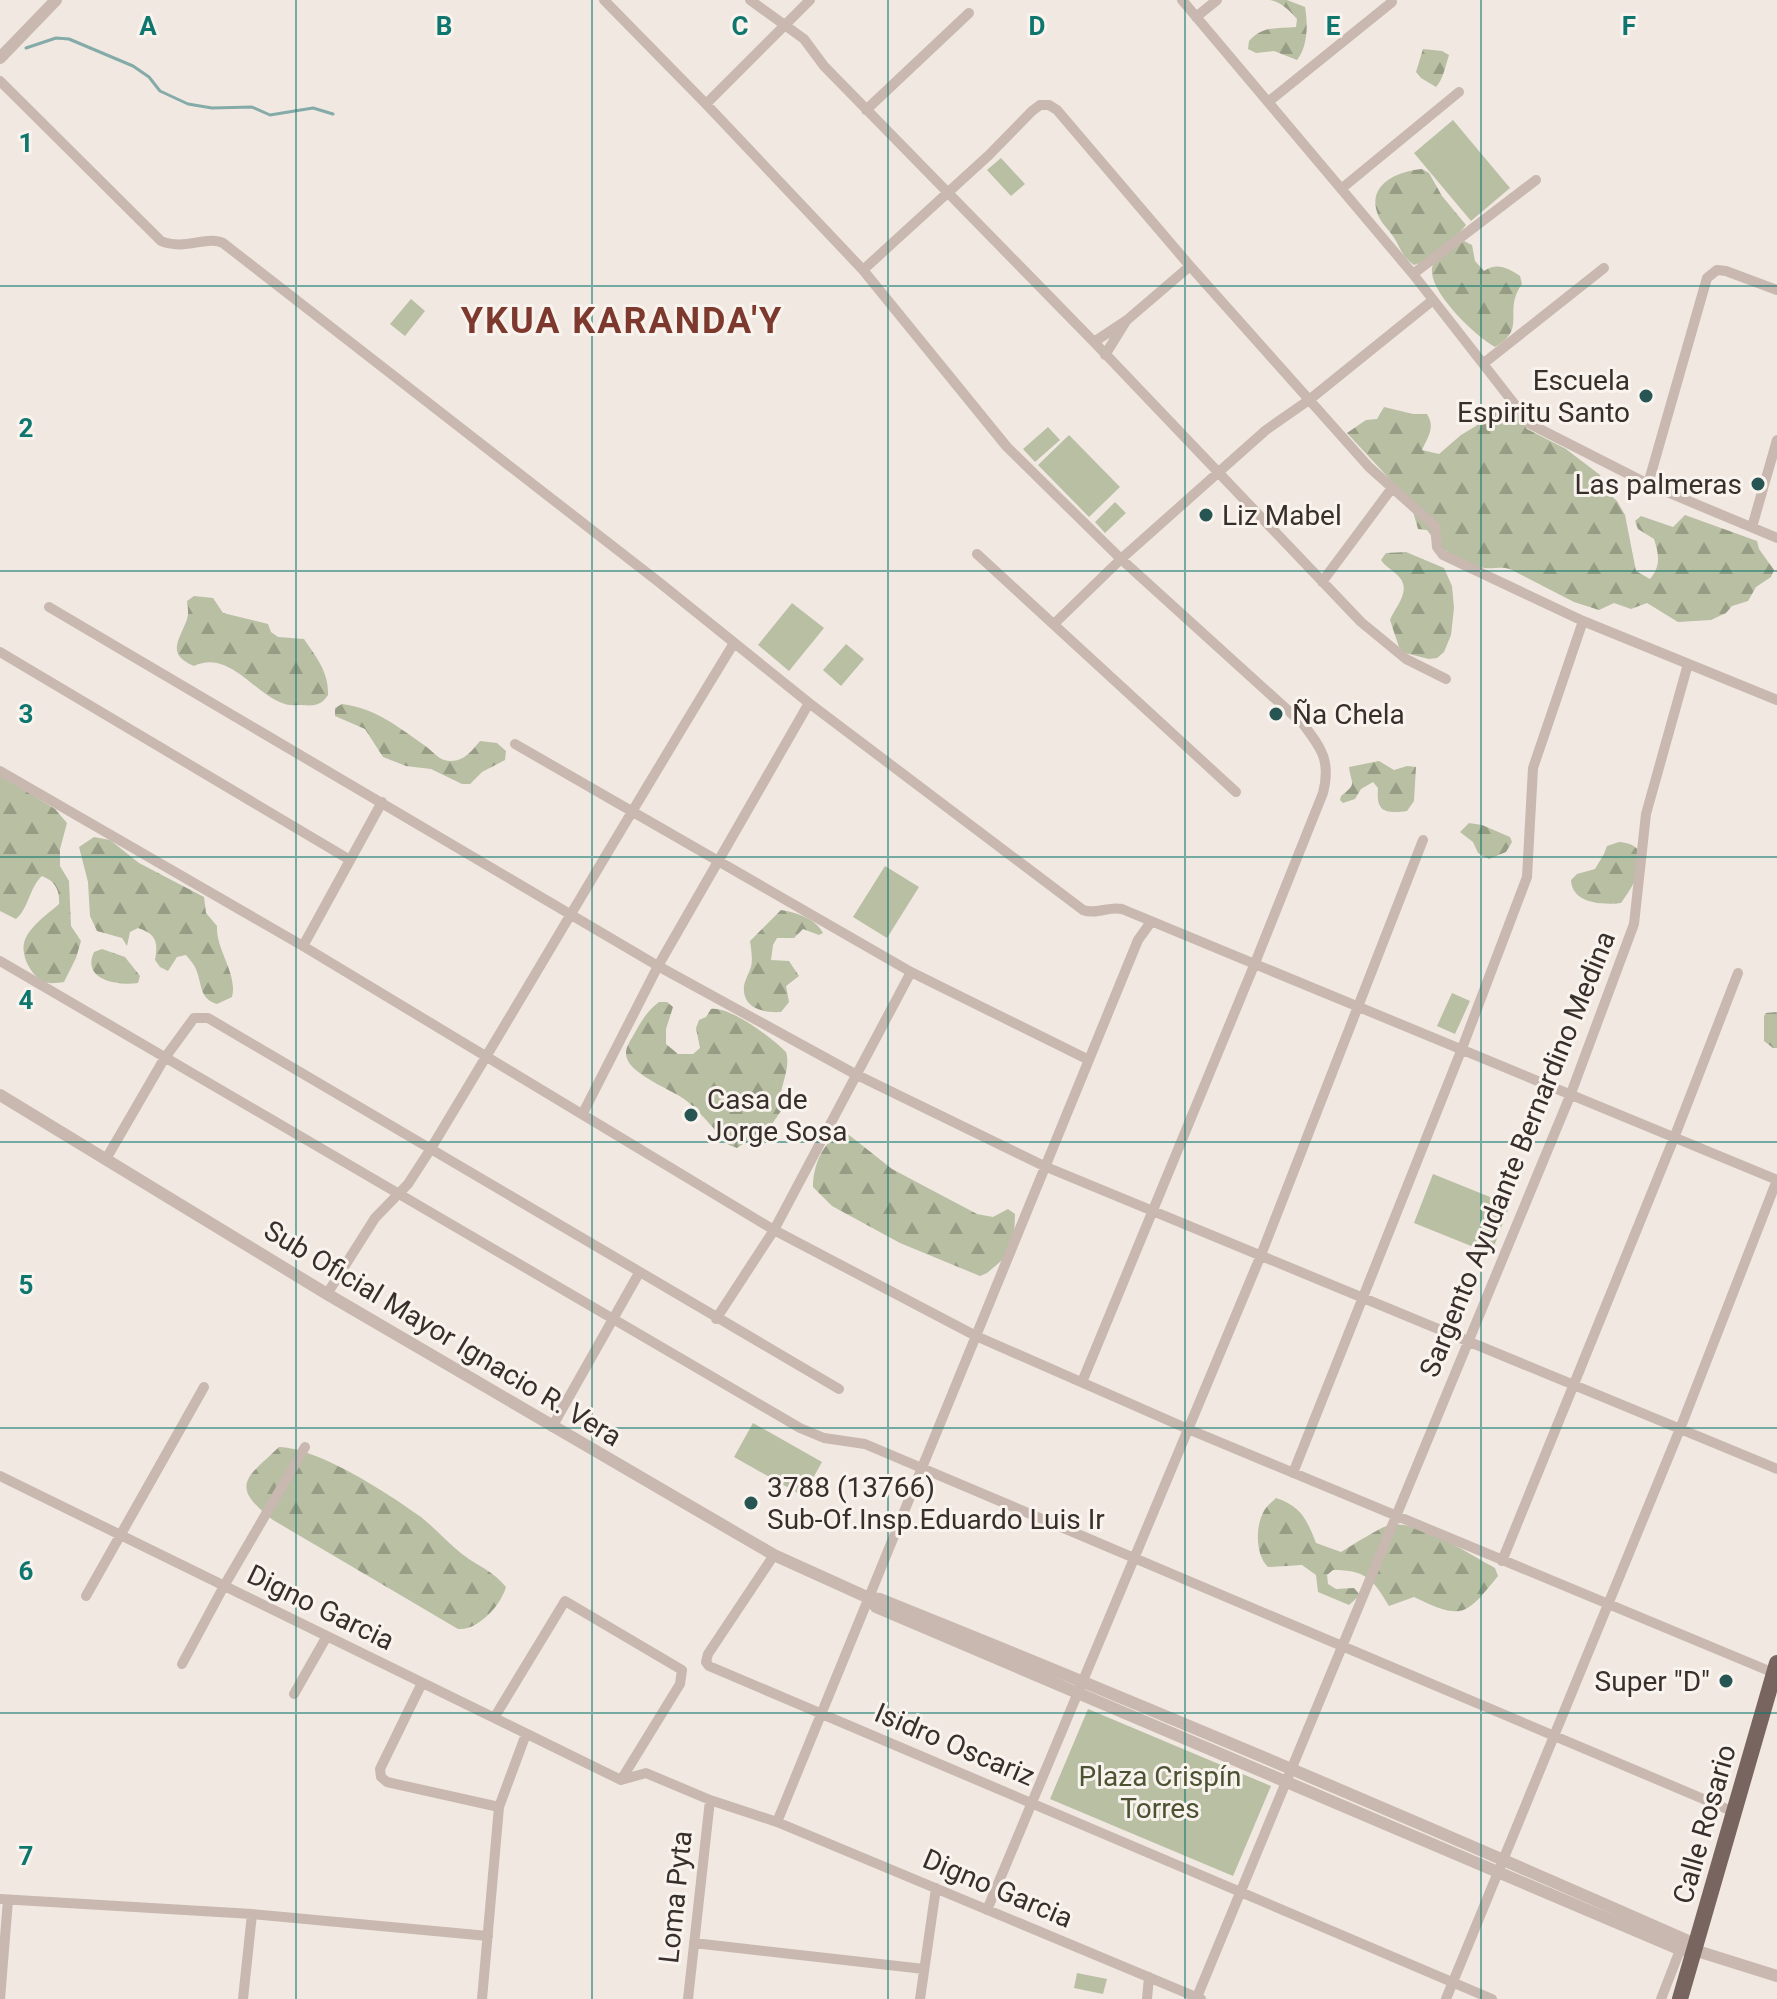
<svg xmlns="http://www.w3.org/2000/svg" width="1777" height="1999" font-family="Roboto,sans-serif">
	<defs>
		<pattern id="forest-firs" width="22" height="20" patternUnits="userSpaceOnUse" patternTransform="scale(2)"><rect width="22" height="20" fill="#b8bfa3"/><path d="M5 1l3.5 6h-7zM16 11l3.5 6h-7z" fill="#979c85"/></pattern>
	</defs>
	<rect width="100%" height="100%" fill="#f1e8e2"/>
	<!-- forest -->
	<path fill="url(#forest-firs)" d="M 1270,0 L 1287,0 L 1305,7 C 1308,24 1308,46 1297,60 L 1274,51 L 1256,53 L 1248,49 L 1249,41 C 1264,25 1277,29 1296,27 L 1297,19 C 1289,10 1281,2 1270,0 Z
		M 1423,49 L 1442,51 L 1449,55 C 1446,64 1443,80 1436,87 L 1421,78 L 1416,72 Z
		M 1422,169 L 1429,173 L 1442,196 L 1466,225 L 1444,251 L 1464,241 L 1472,245 L 1475,261 L 1484,271 C 1497,262 1508,268 1520,276 L 1522,284 C 1502,312 1528,328 1495,347 C 1475,336 1434,296 1432,273 C 1431,265 1435,261 1440,256 L 1414,265 C 1403,257 1402,252 1396,241 C 1391,231 1382,225 1378,215 C 1366,185 1397,171 1422,169 Z
		M 1384,407 L 1413,414 L 1427,414 C 1436,428 1427,438 1422,450 L 1439,454 L 1461,435 L 1476,426 L 1487,413 L 1503,410 L 1519,416 L 1527,429 L 1566,449 L 1600,475 L 1604,489 L 1617,501 L 1625,515 L 1636,571 L 1650,579 C 1661,567 1659,554 1654,539 L 1638,529 L 1635,521 L 1641,516 L 1673,527 L 1685,515 L 1757,541 L 1759,549 L 1774,570 L 1771,577 L 1756,587 L 1748,601 L 1732,606 L 1726,613 L 1711,620 L 1678,622 L 1647,603 L 1631,609 L 1614,603 L 1599,610 L 1574,602 L 1510,569 C 1501,566 1494,569 1485,568 C 1458,564 1442,550 1427,530 L 1418,529 L 1410,501 L 1347,433 L 1366,420 L 1377,419 Z
		M 1406,552 L 1444,568 L 1452,586 L 1454,608 L 1451,635 L 1444,652 L 1437,658 L 1429,659 L 1405,653 L 1399,647 L 1390,620 C 1395,607 1411,592 1400,578 C 1394,570 1386,568 1381,560 L 1386,553 Z
		M 194,596 L 213,598 L 223,613 L 268,624 L 271,632 L 278,637 L 304,639 C 316,657 329,672 328,695 C 321,706 314,706 301,705 C 295,705 288,706 282,703 C 254,693 228,649 194,666 C 166,655 179,640 186,622 C 189,615 188,608 187,601 Z
		M 342,704 C 375,708 397,726 424,745 C 430,749 438,758 444,760 C 461,765 471,752 480,741 L 497,743 L 506,751 L 505,760 L 482,772 L 470,784 L 462,784 L 431,769 L 406,766 L 383,757 L 365,729 L 335,716 L 335,708 Z
		M 1379,761 L 1394,770 L 1407,766 L 1416,767 L 1414,801 L 1407,811 C 1384,814 1376,811 1378,788 L 1373,782 L 1361,789 L 1355,799 L 1343,803 L 1340,800 L 1341,796 C 1358,783 1351,785 1349,767 Z
		M 0,775 L 55,809 L 67,823 L 60,849 L 60,866 L 69,881 L 71,926 L 81,941 L 76,958 L 64,982 C 57,983 50,984 44,982 C 32,976 21,957 24,943 C 28,927 48,914 59,904 C 60,890 55,881 42,876 C 29,888 29,908 16,919 L 0,911 Z
		M 1469,823 L 1482,825 L 1510,837 L 1512,842 L 1506,852 L 1489,859 L 1478,853 L 1473,842 L 1460,832 Z
		M 94,837 L 110,840 L 139,863 L 204,897 L 206,913 L 217,926 C 216,951 238,973 232,997 L 217,1004 C 200,999 202,986 197,972 C 195,965 190,960 186,955 L 177,957 L 168,971 L 160,967 L 155,960 C 158,943 157,934 138,928 L 130,932 L 127,946 L 122,938 L 97,931 L 90,916 L 88,882 L 79,847 Z
		M 1619,842 C 1659,845 1635,884 1621,903 C 1603,905 1572,904 1571,880 L 1577,874 L 1595,869 L 1604,854 L 1607,846 Z
		M 781,910 C 796,912 816,919 823,933 L 819,935 L 803,929 L 794,938 L 777,938 L 773,945 L 771,960 L 789,961 L 799,976 L 786,986 L 789,1002 L 781,1012 C 764,1013 742,1009 744,986 C 745,980 749,973 751,967 C 753,959 751,949 750,941 Z
		M 102,949 L 125,957 L 140,976 L 138,983 C 118,986 81,980 94,952 Z
		M 659,1002 L 667,1002 L 673,1007 L 666,1029 L 666,1044 L 678,1054 L 693,1054 L 700,1048 L 696,1028 L 699,1020 L 706,1017 L 711,1009 C 730,1006 772,1038 786,1052 C 792,1071 776,1090 781,1111 L 772,1124 L 737,1148 L 729,1145 C 715,1131 697,1107 681,1097 C 668,1088 625,1072 626,1053 C 626,1047 630,1041 633,1036 C 641,1022 646,1012 659,1002 Z
		M 1777,1012 L 1777,1048 L 1773,1048 L 1764,1041 L 1764,1016 L 1766,1013 Z
		M 844,1131 L 892,1169 L 977,1214 L 993,1217 L 1008,1209 L 1015,1214 L 1014,1240 L 1007,1256 L 987,1273 L 980,1276 L 900,1243 L 832,1206 L 813,1187 C 813,1165 823,1141 844,1131 Z
		M 279,1447 C 319,1448 389,1494 421,1517 C 436,1529 448,1543 462,1554 C 479,1567 492,1570 506,1587 C 501,1605 478,1631 458,1629 L 273,1520 C 228,1485 247,1478 279,1447 Z
		M 1276,1498 C 1301,1506 1307,1520 1316,1543 L 1341,1552 C 1351,1546 1382,1526 1390,1525 C 1419,1520 1469,1554 1495,1568 L 1498,1576 C 1465,1617 1462,1620 1414,1597 L 1389,1606 C 1373,1579 1366,1570 1333,1570 L 1327,1575 L 1328,1584 L 1336,1589 L 1354,1588 L 1360,1595 L 1349,1605 L 1318,1592 L 1316,1575 L 1302,1565 L 1268,1567 C 1256,1556 1255,1528 1263,1513 C 1265,1507 1272,1502 1276,1498 Z"/>
	<!-- park -->
	<path fill="#b8bfa3" d="M 1453,120 L 1510,188 L 1471,221 L 1414,153 Z
		M 1001,158 L 1025,184 L 1011,196 L 987,170 Z
		M 411,299 L 425,311 L 405,336 L 390,324 Z
		M 1048,427 L 1060,440 L 1035,462 L 1023,449 Z
		M 1069,435 L 1120,487 L 1089,517 L 1038,465 Z
		M 1115,502 L 1126,513 L 1105,533 L 1095,522 Z
		M 792,603 L 824,628 L 789,671 L 758,645 Z
		M 846,644 L 864,659 L 841,686 L 823,670 Z
		M 885,866 L 919,887 L 887,938 L 853,917 Z
		M 1452,993 L 1470,1001 L 1455,1034 L 1437,1026 Z
		M 1433,1174 L 1510,1205 L 1491,1254 L 1414,1223 Z
		M 753,1423 L 822,1462 L 803,1496 L 734,1457 Z
		M 1088,1709 L 1271,1786 L 1233,1876 L 1050,1799 Z
		M 1077,1973 L 1107,1979 L 1103,1994 L 1074,1988 Z"/>
	<g fill="none" stroke-linecap="round" stroke-linejoin="round">
		<!-- stream -->
		<path stroke="#84aba8" stroke-width="3" d="M 26,48 L 56,38 L 69,39 L 133,66 L 149,77 L 160,91 L 188,104 L 212,108 L 252,107 L 270,115 L 313,108 L 333,114"/>
		<!-- minor -->
		<path stroke="#c8b8af" stroke-width="10" d="M 604,0 L 706,104 L 863,270 L 1007,447 L 1121,559 L 1303,724 C 1322,749 1331,761 1323,793 L 1255,963 L 1082,1382
			M 750,0 L 804,39 L 824,66 L 1094,342 L 1361,622 L 1406,659 L 1446,679
			M 1182,0 L 1413,274 L 1530,424 L 1648,484 L 1777,538
			M 1196,17 L 1217,0
			M 0,81 L 161,241 C 185,251 207,235 223,243 L 660,583 L 809,703 L 1083,910 C 1096,915 1108,906 1122,909 L 1777,1180
			M 1268,102 L 1392,2
			M 706,104 L 810,0
			M 866,110 L 969,13
			M 1341,189 L 1459,92
			M 863,270 L 989,155 L 1032,111 L 1040,105 L 1049,105 L 1057,110 L 1190,266 L 1369,467 L 1435,526 L 1437,547 L 1443,555 L 1583,621 L 1777,700
			M 1413,274 L 1536,180
			M 1094,342 L 1127,320 L 1190,266
			M 1105,355 L 1126,321
			M 1484,363 L 1604,268
			M 1648,484 L 1707,278 L 1717,270 L 1726,271 L 1777,290
			M 1752,527 L 1777,440
			M 977,554 L 1236,792
			M 1322,582 L 1392,488
			M 49,607 L 658,966 L 855,1074 L 1044,1166 L 1777,1469
			M 1055,623 L 1121,559 L 1266,430 L 1309,400 L 1433,300
			M 0,652 L 350,860
			M 515,744 L 911,972 L 1089,1060
			M 0,771 L 303,946 L 774,1230 L 976,1336 L 1188,1429 L 1774,1673
			M 303,946 L 382,802
			M 0,961 L 800,1428 L 824,1438 L 865,1444 L 1734,1812
			M 583,1113 L 658,966 L 809,703
			M 106,1159 L 164,1059 L 194,1018 L 208,1018 L 839,1389
			M 327,1294 L 375,1218 L 408,1184 L 430,1150 C 532,981 631,811 734,643
			M 716,1319 L 774,1230 L 911,972
			M 552,1427 L 639,1273
			M 1293,1473 L 1461,1051 L 1527,877 L 1533,768 L 1583,621
			M 0,1476 L 621,1780
			M 774,1555 L 708,1654 L 706,1662 L 709,1666 L 1492,1999
			M 1502,1561 L 1674,1138 L 1738,973
			M 86,1596 L 204,1387
			M 182,1664 L 224,1586 L 305,1447
			M 422,1683 L 380,1769 L 381,1777 L 387,1782 L 499,1807
			M 294,1694 L 327,1636
			M 494,1718 L 565,1601 L 682,1670 L 680,1684 L 621,1780
			M 621,1780 L 646,1773 L 710,1800 L 777,1822 L 1201,1999
			M 777,1822 L 1138,940 L 1151,922
			M 0,1899 L 252,1914 L 488,1936
			M 987,1910 L 1261,1255 L 1423,840
			M 694,1943 L 924,1969
			M 1197,1997 L 1570,1096 L 1634,924 L 1646,814 L 1688,664
			M 0,1999 L 8,1900
			M 243,1999 L 252,1914
			M 482,1999 L 499,1807 L 526,1734
			M 688,1999 L 710,1800
			M 920,1999 L 936,1888
			M 1147,1999 L 1149,1977
			M 1446,1999 L 1680,1429 L 1777,1180
			M 1661,1999 L 1680,1950"/>
		<!-- tertiary -->
		<path stroke="#c8b8af" stroke-width="12" d="M 0,58 L 56,0
			M 0,1095 L 327,1294 L 726,1527 L 774,1555 L 869,1598 L 880,1599 C 1151,1708 1419,1822 1686,1940 L 1694,1950
			M 869,1598 L 876,1607 L 1681,1950 L 1694,1950 L 1777,1976"/>
		<!-- primary -->
		<path stroke="#78655f" stroke-width="16" d="M 1680,1999 L 1777,1663"/>
	</g>
	<!-- grid -->
	<path fill="none" stroke="#0f766e" stroke-width="2" stroke-opacity="0.55" d="M 296,0 L 296,1999M 592,0 L 592,1999M 888,0 L 888,1999M 1185,0 L 1185,1999M 1481,0 L 1481,1999M 0,286 L 1777,286M 0,571 L 1777,571M 0,857 L 1777,857M 0,1142 L 1777,1142M 0,1428 L 1777,1428M 0,1713 L 1777,1713"/>
	<!-- markers -->
	<g fill="#265553" stroke="#f9f3ee" stroke-width="3">
		<circle cx="1646" cy="396" r="8"/>
		<circle cx="1758" cy="484" r="8"/>
		<circle cx="1206" cy="515" r="8"/>
		<circle cx="1276" cy="714" r="8"/>
		<circle cx="691" cy="1115" r="8"/>
		<circle cx="751" cy="1503" r="8"/>
		<circle cx="1726" cy="1681" r="8"/>
	</g>
	<g text-anchor="middle" stroke-width="6" stroke-linejoin="round" paint-order="stroke">
		<!-- poi labels -->
		<g font-size="28" fill="#382e2c" stroke="#f9f3ee" text-anchor="start">
			<text x="1630" y="390" text-anchor="end">Escuela<tspan x="1630" dy="32">Espiritu Santo</tspan></text>
			<text x="1742" y="494" text-anchor="end">Las palmeras</text>
			<text x="1222" y="525">Liz Mabel</text>
			<text x="1292" y="724">Ña Chela</text>
			<text x="707" y="1109">Casa de<tspan x="707" dy="32">Jorge Sosa</tspan></text>
			<text x="767" y="1497">3788 (13766)<tspan x="767" dy="32">Sub-Of.Insp.Eduardo Luis Ir</tspan></text>
			<text x="1710" y="1691" text-anchor="end">Super "D"</text>
		</g>
		<!-- street labels -->
		<g font-size="28" fill="#382e2c" stroke="#f9f3ee">
			<text transform="translate(1517 1154) rotate(-68)" y="10">Sargento Ayudante Bernardino Medina</text>
			<text transform="translate(443 1333) rotate(31)" y="10">Sub Oficial Mayor Ignacio R. Vera</text>
			<text transform="translate(321 1607) rotate(26)" y="10">Digno Garcia</text>
			<text transform="translate(955 1744) rotate(23)" y="10">Isidro Oscariz</text>
			<text transform="translate(1704 1824) rotate(-74)" y="10">Calle Rosario</text>
			<text transform="translate(998 1888) rotate(23)" y="10">Digno Garcia</text>
			<text transform="translate(675 1897) rotate(-84)" y="10">Loma Pyta</text>
		</g>
		<!-- park labels -->
		<g font-size="28" fill="#4b5333" stroke="#f9f3ee">
			<text x="1160" y="1786">Plaza Crispín<tspan x="1160" dy="32">Torres</tspan></text>
		</g>
		<!-- district labels -->
		<g font-size="36" font-weight="bold" letter-spacing="2" fill="#7d392e" stroke="#f9f3ee">
			<text x="622" y="333">YKUA KARANDA'Y</text>
		</g>
	</g>
	<g font-size="26" text-anchor="middle" font-weight="bold" fill="#0f766e" stroke="#f9f3ee" stroke-width="6" stroke-linejoin="round" paint-order="stroke">
		<text x="148" y="35">A</text>
		<text x="444" y="35">B</text>
		<text x="740" y="35">C</text>
		<text x="1037" y="35">D</text>
		<text x="1333" y="35">E</text>
		<text x="1629" y="35">F</text>
		<text x="26" y="152">1</text>
		<text x="26" y="437">2</text>
		<text x="26" y="723">3</text>
		<text x="26" y="1009">4</text>
		<text x="26" y="1294">5</text>
		<text x="26" y="1580">6</text>
		<text x="26" y="1865">7</text>
	</g>
</svg>
